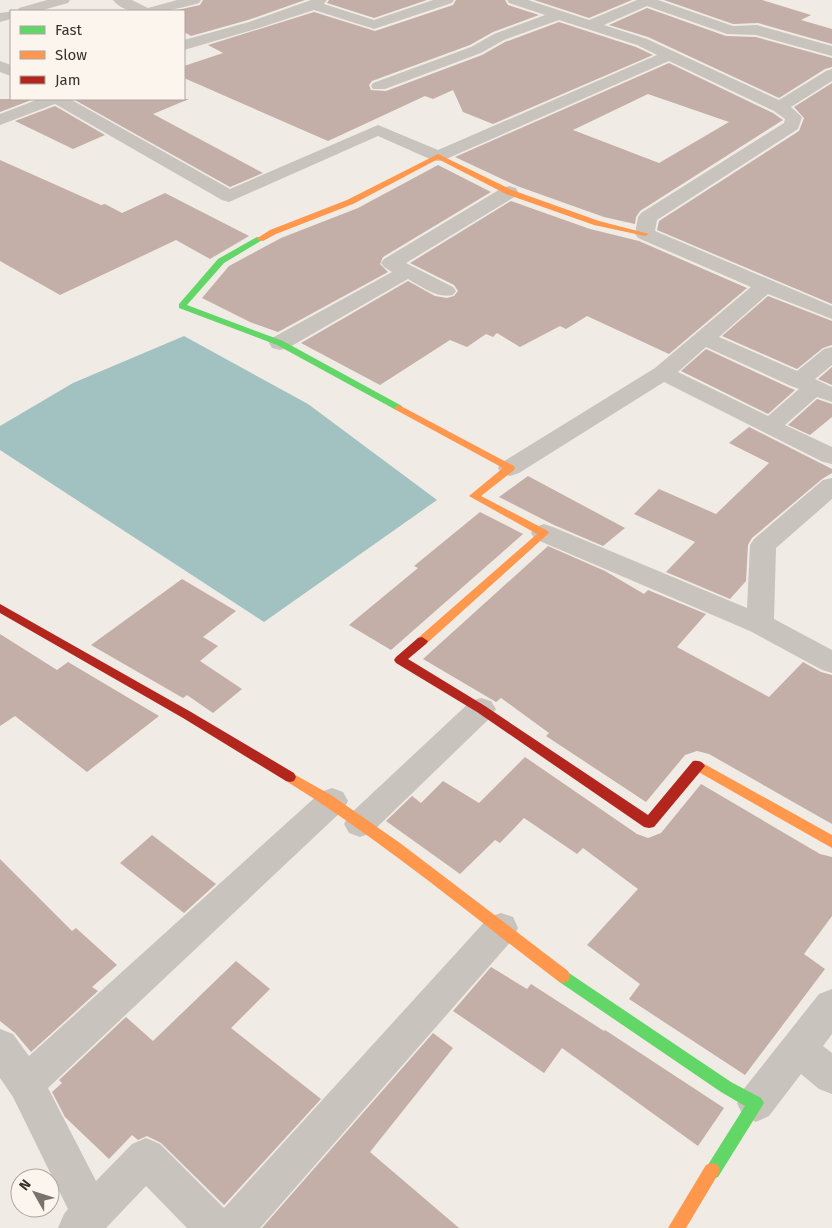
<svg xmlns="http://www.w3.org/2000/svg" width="832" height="1228" font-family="'Fira Sans',sans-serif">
	<rect width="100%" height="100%" fill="#f0ebe5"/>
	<!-- water -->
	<path fill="#a1c2c1" d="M 184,336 L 308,404 L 437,500 L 264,622 L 0,450 L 0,426 L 73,383 Z"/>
	<!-- building -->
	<path fill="#c3afa7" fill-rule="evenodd" d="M 203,0 L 305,0 L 248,20 L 191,36 L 184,32 L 184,11 L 173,11 L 200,5 Z
		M 329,0 L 427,0 L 374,18 L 327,3 Z
		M 456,0 L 505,0 L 508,5 L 539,15 L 493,32 L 470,45 L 372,81 L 369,85 L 371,90 L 386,91 L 482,55 L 505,42 L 559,22 L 636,47 L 653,55 L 493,124 L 463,112 L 453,90 L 433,99 L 425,96 L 328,141 L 184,78 L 184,66 L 223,53 L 208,45 L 314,12 L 375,31 L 453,5 Z
		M 534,0 L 632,0 L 589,18 Z
		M 664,0 L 762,0 L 811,15 L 801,20 L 832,29 L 832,44 L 758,23 L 733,24 Z
		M 647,8 L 726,36 L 756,37 L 832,58 L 832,67 L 825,69 L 779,98 L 648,37 L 609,25 Z
		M 669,63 L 773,113 L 783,120 L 640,211 L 636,217 L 635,224 L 604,217 L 517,186 L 455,157 ZM 648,94 L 729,122 L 659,163 L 573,130 Z
		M 832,83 L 832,304 L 657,230 L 659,221 L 799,131 L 804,118 L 794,107 Z
		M 0,99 L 34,99 L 0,112 Z
		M 73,99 L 189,99 L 153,114 L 263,173 L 230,187 Z
		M 55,106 L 105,135 L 73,149 L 15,121 Z
		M 0,160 L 101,205 L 105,204 L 122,213 L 165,193 L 249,236 L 210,259 L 176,240 L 60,295 L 0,261 Z
		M 438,165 L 491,192 L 383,257 L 380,264 L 388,272 L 278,332 L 250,322 L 202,298 L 229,266 L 281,238 L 358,208 Z
		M 511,201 L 590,229 L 639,241 L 747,288 L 669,354 L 587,316 L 566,329 L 560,326 L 520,347 L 497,333 L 493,337 L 486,334 L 467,347 L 450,340 L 380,385 L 301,343 L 408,281 L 435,296 L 447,298 L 454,296 L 458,291 L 454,285 L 410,263 Z
		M 768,296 L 832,321 L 832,345 L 823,348 L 797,369 L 722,336 Z
		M 706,349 L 790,388 L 795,390 L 768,414 L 681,371 Z
		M 832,367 L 832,385 L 818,379 Z
		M 817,399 L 832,404 L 832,417 L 810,435 L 788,425 Z
		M 749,427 L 832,469 L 832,473 L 822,479 L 752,538 L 748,545 L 746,581 L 730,599 L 666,572 L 695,542 L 634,514 L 659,489 L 716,514 L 769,463 L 729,443 Z
		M 528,476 L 625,528 L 603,546 L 554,525 L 499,497 Z
		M 480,512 L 523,534 L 391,650 L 349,625 L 418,568 L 414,566 Z
		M 548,546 L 605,571 L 644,594 L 648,590 L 706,614 L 677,647 L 769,697 L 803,662 L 821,672 L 832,675 L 832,824 L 709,754 L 697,751 L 685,755 L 646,802 L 546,736 L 549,733 L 501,698 L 496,702 L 423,659 Z
		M 182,579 L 236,611 L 203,637 L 218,646 L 200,661 L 242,689 L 213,713 L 187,695 L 183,698 L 91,645 Z
		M 0,634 L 57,670 L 68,662 L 159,716 L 87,772 L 15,716 L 0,726 Z
		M 525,757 L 637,834 L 648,838 L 661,833 L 701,784 L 820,854 L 832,857 L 832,916 L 804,954 L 825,969 L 745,1075 L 629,999 L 640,984 L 587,945 L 638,889 L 583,848 L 577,854 L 524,818 L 500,843 L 495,840 L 460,874 L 386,821 L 412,796 L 421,803 L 443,781 L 479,803 Z
		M 152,835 L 216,884 L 184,913 L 120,863 Z
		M 0,859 L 72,931 L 76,928 L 117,965 L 92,987 L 98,991 L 31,1052 L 15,1033 L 0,1021 Z
		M 236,961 L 270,989 L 231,1028 L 321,1099 L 224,1205 L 161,1143 L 147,1136 L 138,1140 L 132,1135 L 109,1159 L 65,1117 L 52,1092 L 62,1083 L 59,1080 L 126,1017 L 153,1041 Z
		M 491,967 L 527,989 L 531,984 L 604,1031 L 605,1030 L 724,1108 L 698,1146 L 562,1048 L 544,1073 L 453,1011 Z
		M 433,1033 L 453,1048 L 370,1152 L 459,1228 L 262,1228 Z"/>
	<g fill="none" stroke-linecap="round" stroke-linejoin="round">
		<!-- street -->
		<path fill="#c9c3be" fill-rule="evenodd" d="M 47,0 L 70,0 L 68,3 L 39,11 L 17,11 L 19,8 Z
			M 113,0 L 132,0 L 148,8 L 177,0 L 201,0 L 199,3 C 178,9 129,22 113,0 Z
			M 311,0 L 327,0 L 324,4 L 374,20 L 433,0 L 454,0 L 452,3 L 374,29 L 314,10 L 259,28 L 184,50 L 184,40 L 249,22 Z
			M 507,0 L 528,0 L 589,20 L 637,0 L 658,0 L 733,26 L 757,25 L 832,46 L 832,56 L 756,35 L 727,34 L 647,6 L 604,25 L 647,39 L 779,100 L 826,71 L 832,69 L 832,81 L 791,107 L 802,117 L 798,129 L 657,220 L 655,231 L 832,306 L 832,319 L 768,294 L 719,337 L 797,371 L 824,349 L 832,347 L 832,365 L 815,379 L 832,387 L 832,402 L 817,397 L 785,425 L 832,447 L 832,464 L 823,462 L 664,382 L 519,473 L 510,476 L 501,473 L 498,468 L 501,463 L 655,368 L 751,287 L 638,238 L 635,234 L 638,217 L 641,213 L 784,123 L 785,119 L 774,111 L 669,61 L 444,160 L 438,161 L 432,160 L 378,136 L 229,202 L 222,200 L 55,104 L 0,125 L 0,114 L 39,99 L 70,99 L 230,189 L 378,125 L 438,150 L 657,55 L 637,45 L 559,20 L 504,40 L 481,53 L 385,89 L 373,89 L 371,86 L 373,83 L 471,47 L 494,34 L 545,15 L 509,3 ZM 706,347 L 791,386 L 799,389 L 768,416 L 678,372 Z
			M 11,11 L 11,19 L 0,22 L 0,13 L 14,11 Z
			M 0,61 L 11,65 L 11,76 L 0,72 Z
			M 509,186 L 516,188 L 518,192 L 516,196 L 406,263 L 453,287 L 456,291 L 453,295 C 438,299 422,287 408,279 L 288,348 L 280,350 L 272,348 L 269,343 L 272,338 L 392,272 L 384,267 L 381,263 L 384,259 L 502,188 Z
			M 832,478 L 832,499 L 776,548 L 774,619 L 832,650 L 832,673 L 822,670 L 750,631 L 535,539 L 531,533 L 535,527 L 544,524 L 553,527 L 747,608 L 750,545 L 754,539 L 823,480 Z
			M 481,698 L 491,701 L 496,709 L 491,717 L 371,833 L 360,837 L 349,833 L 344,824 L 349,815 L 471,701 Z
			M 332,788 L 343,792 L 348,801 L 343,810 L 48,1088 L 96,1181 L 132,1144 L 146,1138 L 160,1144 L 224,1208 L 489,917 L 501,913 L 513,917 L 518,928 L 513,939 L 260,1228 L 187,1228 L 146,1186 L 106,1228 L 58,1228 L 64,1214 L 68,1209 L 13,1097 L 0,1078 L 0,1029 L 13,1034 L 29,1056 L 321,792 Z
			M 832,989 L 832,1034 L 823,1046 L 832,1053 L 832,1094 L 819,1089 L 801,1074 L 769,1116 L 756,1122 L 743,1116 L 737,1103 L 743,1090 L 819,994 Z"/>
		<!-- fast -->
		<path fill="#63d668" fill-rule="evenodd" d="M 257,237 L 264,239 L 224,263 L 187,305 L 283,341 L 402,406 L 402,410 L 396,410 L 277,345 L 179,308 L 179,304 L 218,259 Z
			M 563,969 L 731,1082 L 761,1098 L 764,1103 L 761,1108 L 718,1177 L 712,1179 L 706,1177 L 704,1171 L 745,1106 L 721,1092 L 558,981 L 556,976 L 558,971 Z"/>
		<!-- slow -->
		<path fill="#ff974d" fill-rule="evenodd" d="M 438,154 L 512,190 L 599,221 L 649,234 L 645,236 L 594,225 L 506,194 L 438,159 L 353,204 L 276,234 L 263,241 L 256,239 L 270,230 L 347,200 Z
			M 399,405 L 514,466 L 515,468 L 514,470 L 481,496 L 548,531 L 549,533 L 426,644 L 422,645 L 416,641 L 418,638 L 537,534 L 469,496 L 503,468 L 396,410 L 394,408 Z
			M 699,761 L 832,835 L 832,848 L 695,770 L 693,766 L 695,762 Z
			M 290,772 L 331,795 L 400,843 L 568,971 L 570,976 L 568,981 L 563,983 L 558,981 C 468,913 382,840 286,781 L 284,777 L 286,773 Z
			M 712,1163 L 718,1165 L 720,1171 L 686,1228 L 668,1228 L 706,1165 Z"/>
		<!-- jam -->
		<path fill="#b3261e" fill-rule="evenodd" d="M 0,604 L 191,712 L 294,773 L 296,777 L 294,781 L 290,782 L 286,781 L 183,718 L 0,613 Z
			M 422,637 L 428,641 L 426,644 L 408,659 L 485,706 L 648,815 L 693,761 C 698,760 702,761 705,766 L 654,827 L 649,828 L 644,827 L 477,712 L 396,663 L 394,660 L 396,657 L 418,638 Z"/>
	</g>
	<!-- legend -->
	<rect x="10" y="10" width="175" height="90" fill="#fbf5ee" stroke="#aea6a0"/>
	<rect x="20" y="26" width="25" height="8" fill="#63d668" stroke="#aea6a0"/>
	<text x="55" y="35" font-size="15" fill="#3b302b">Fast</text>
	<rect x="20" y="51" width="25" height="8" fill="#ff974d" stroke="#aea6a0"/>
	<text x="55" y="60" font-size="15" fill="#3b302b">Slow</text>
	<rect x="20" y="76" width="25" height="8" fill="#b3261e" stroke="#aea6a0"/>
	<text x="55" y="85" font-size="15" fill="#3b302b">Jam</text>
	<!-- north arrow -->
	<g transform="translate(35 1193) rotate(309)"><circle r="24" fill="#fbf5ee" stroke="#aea6a0"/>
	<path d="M0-4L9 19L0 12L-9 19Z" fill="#7a716c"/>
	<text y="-8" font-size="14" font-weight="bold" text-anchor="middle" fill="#3b302b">N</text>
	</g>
</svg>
